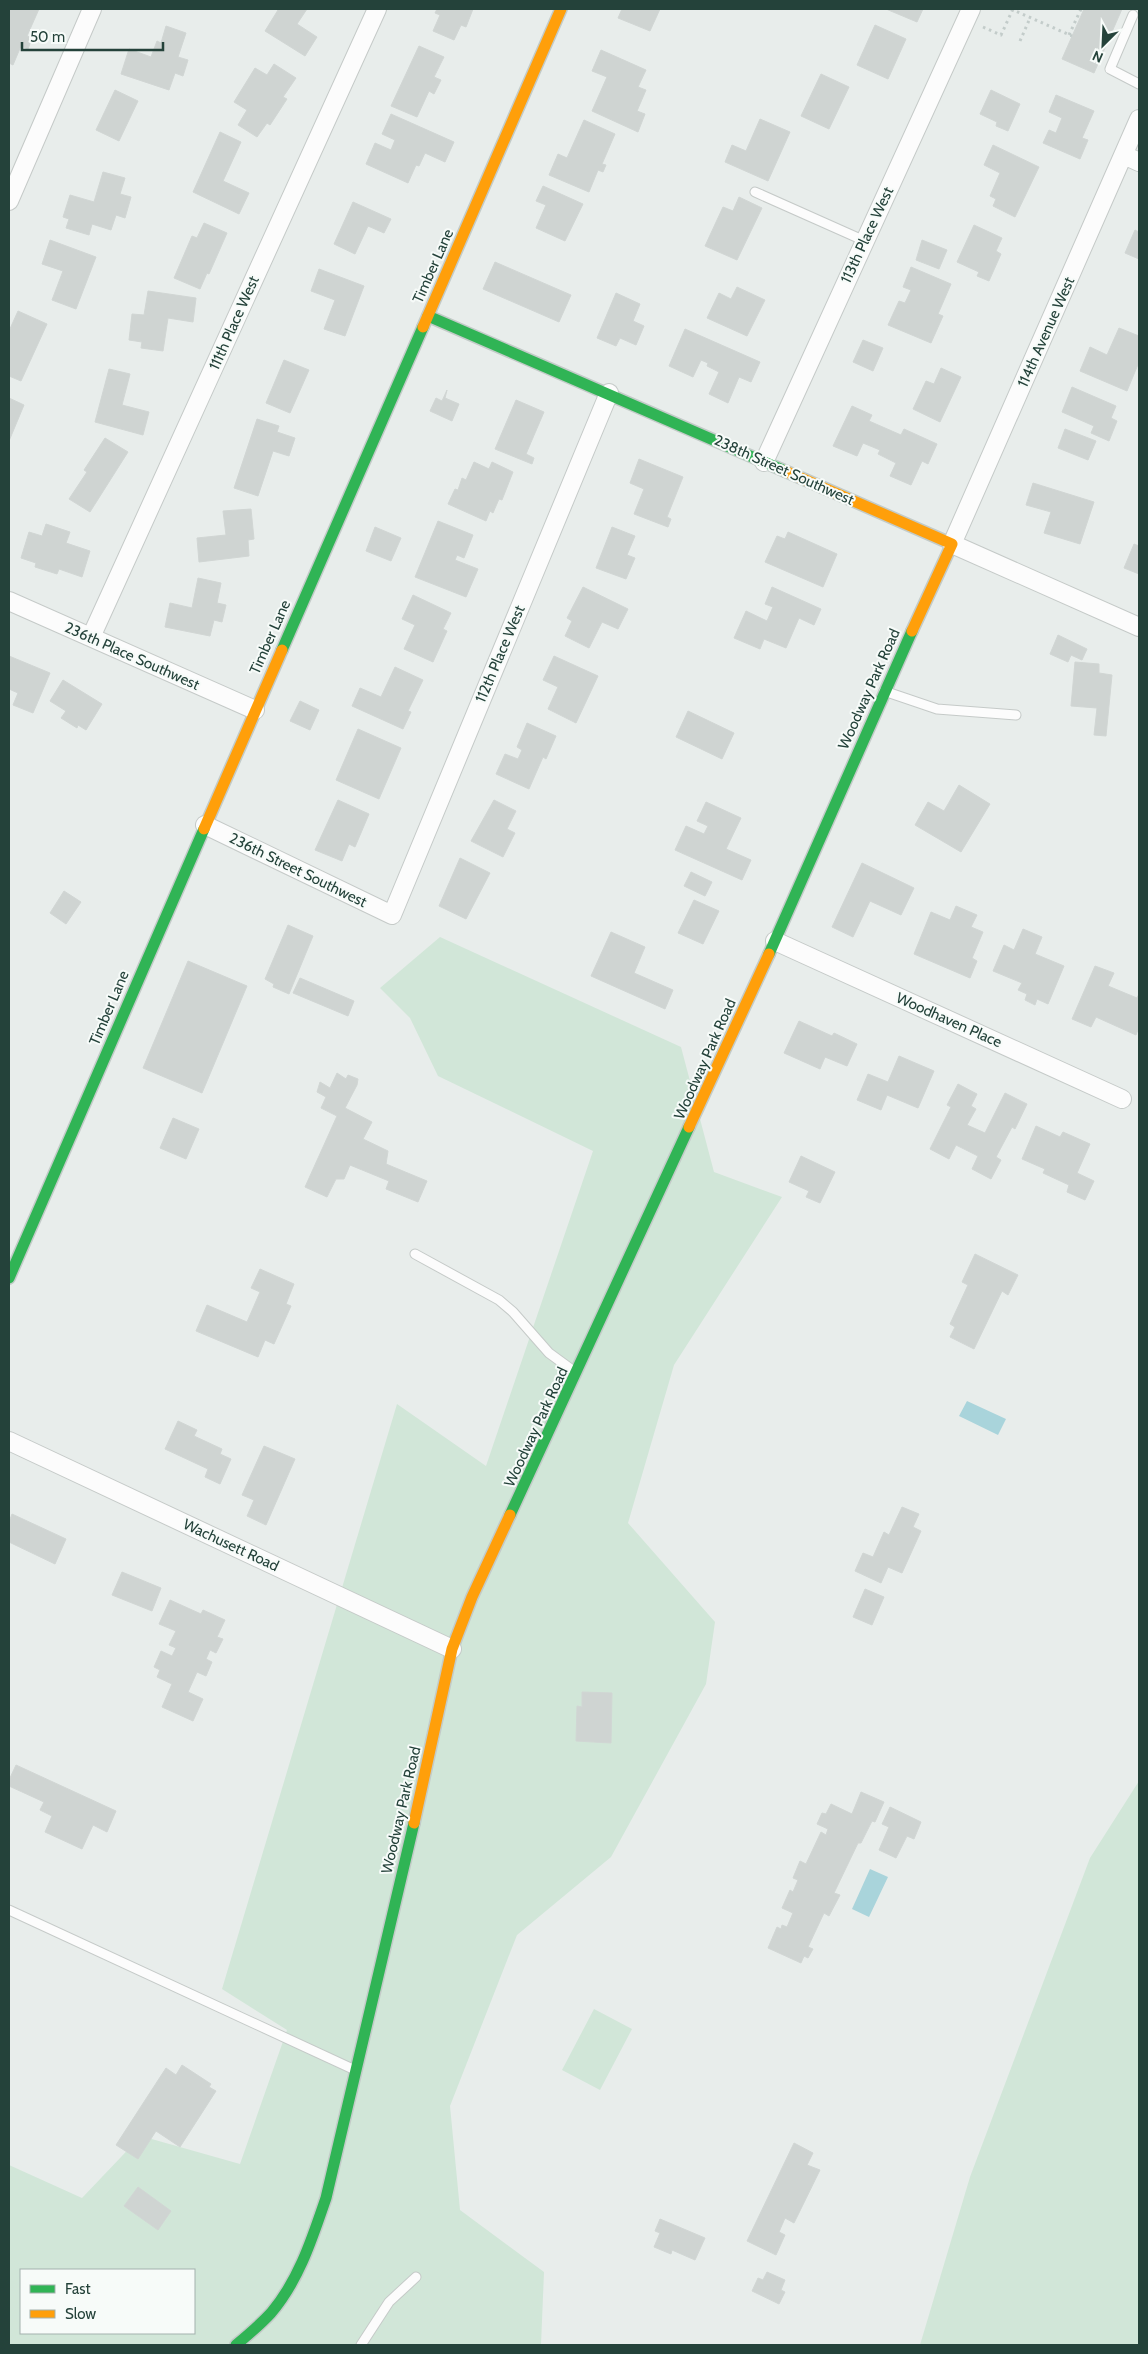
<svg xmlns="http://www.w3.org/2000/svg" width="1148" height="2354" font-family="Cabin,sans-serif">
	<rect width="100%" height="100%" fill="#e8edeb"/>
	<!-- green -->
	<path fill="#d1e6d8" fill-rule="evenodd" d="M 440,937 L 681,1047 L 714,1172 L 782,1197 L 674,1365 L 628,1523 L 715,1622 L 706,1684 L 611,1857 L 517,1935 L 450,2106 L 460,2210 L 544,2272 L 541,2345 L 9,2345 L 9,2165 L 82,2198 L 141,2136 L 240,2164 L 287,2030 L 222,1989 L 397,1404 L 486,1466 L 593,1151 L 438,1076 L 410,1018 L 380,988 ZM 21,2270 L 194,2270 L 194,2333 L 21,2333 Z
		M 1139,1781 L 1139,2345 L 920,2345 L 970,2177 L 1090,1858 Z
		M 594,2009 L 632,2029 L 600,2090 L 562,2070 Z"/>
	<!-- water -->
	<path fill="#a9d4db" d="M 967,1401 L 1006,1419 L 998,1435 L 959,1416 Z
		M 870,1869 L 888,1877 L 869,1917 L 852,1909 Z"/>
	<!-- building -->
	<path fill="#cfd4d2" stroke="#d1d6d4" d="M 9,9 L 39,9 L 27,36 L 32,38 L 28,49 L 21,46 L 13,65 L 9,63 Z
		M 275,9 L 307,9 L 297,24 L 317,37 L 305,56 L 265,31 L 278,10 Z
		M 437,9 L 473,9 L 466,27 L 461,25 L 454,40 L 433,31 L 440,15 L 435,13 Z
		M 622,9 L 660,9 L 650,31 L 618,18 Z
		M 886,9 L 923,9 L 917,22 Z
		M 1084,9 L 1122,9 L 1094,73 L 1062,59 Z
		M 875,25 L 906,39 L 888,79 L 857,65 Z
		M 166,26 L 186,33 L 178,57 L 188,60 L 183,76 L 175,73 L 169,90 L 121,74 L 129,49 L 151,57 L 157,41 L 161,43 Z
		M 419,46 L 444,57 L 434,77 L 441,80 L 434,94 L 429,91 L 417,117 L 391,106 Z
		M 601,50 L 646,70 L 638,87 L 646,90 L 637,111 L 645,114 L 638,132 L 592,111 L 607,77 L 592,71 Z
		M 274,64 L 296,78 L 283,97 L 287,99 L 270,125 L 267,123 L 257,137 L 238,125 L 247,110 L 234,102 L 255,68 L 267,75 Z
		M 821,74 L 849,87 L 829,129 L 801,116 Z
		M 115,90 L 138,101 L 119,141 L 96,130 Z
		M 991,90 L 1020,104 L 1008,131 L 996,126 L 997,122 L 980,114 Z
		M 1056,95 L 1094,111 L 1082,138 L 1088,140 L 1080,159 L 1043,143 L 1049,130 L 1056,133 L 1062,118 L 1049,112 Z
		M 391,114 L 454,142 L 445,162 L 425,153 L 419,166 L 416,165 L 408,183 L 366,164 L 375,143 L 391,150 L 395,140 L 382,134 Z
		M 760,119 L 790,132 L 768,181 L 725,162 L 732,145 L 746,151 Z
		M 584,120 L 615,134 L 602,164 L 606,165 L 603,172 L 598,170 L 589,192 L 549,175 L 558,154 L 567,158 Z
		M 220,132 L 241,142 L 223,181 L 249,193 L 239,214 L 193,192 Z
		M 993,145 L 1039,167 L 1015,217 L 993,206 L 996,199 L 990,196 L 1000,173 L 984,165 Z
		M 103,172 L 125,178 L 120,194 L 131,197 L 125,218 L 116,215 L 111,230 L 92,224 L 89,235 L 66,228 L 69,219 L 63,217 L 70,195 L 94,202 Z
		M 543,186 L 583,204 L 565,241 L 536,228 L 546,205 L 536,201 Z
		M 739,197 L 762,208 L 737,260 L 705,246 L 723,207 L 733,211 Z
		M 353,202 L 391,219 L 384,233 L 368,226 L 355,254 L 334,244 Z
		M 204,223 L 227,233 L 209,274 L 207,273 L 200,289 L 174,278 L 192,236 L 197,238 Z
		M 974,225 L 1002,238 L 996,251 L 1001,254 L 989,281 L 977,276 L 979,272 L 957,262 Z
		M 1135,230 L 1139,232 L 1139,259 L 1125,253 Z
		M 50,240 L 96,257 L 76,309 L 52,300 L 63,271 L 42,264 Z
		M 922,240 L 947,250 L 939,269 L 916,260 Z
		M 495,262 L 571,295 L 559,322 L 483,289 Z
		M 911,267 L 951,284 L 938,314 L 943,316 L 931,343 L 888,325 L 899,301 L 905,303 L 911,290 L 903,287 Z
		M 319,269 L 364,286 L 345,336 L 324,329 L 335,300 L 311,291 Z
		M 737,287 L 765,300 L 747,336 L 707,318 L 719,293 L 731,299 Z
		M 148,291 L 196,298 L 193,322 L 168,318 L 163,351 L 141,348 L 142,342 L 129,340 L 132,314 L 144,315 Z
		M 616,293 L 640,304 L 633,321 L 644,326 L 636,345 L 620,338 L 616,346 L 597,338 Z
		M 18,311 L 47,324 L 21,381 L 9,376 L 9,331 Z
		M 1119,328 L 1139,336 L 1139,362 L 1127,391 L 1080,371 L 1090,347 L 1107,355 Z
		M 685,329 L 760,362 L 751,382 L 739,377 L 728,403 L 709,394 L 719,372 L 707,366 L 708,363 L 701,360 L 693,377 L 669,366 Z
		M 863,340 L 883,348 L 873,371 L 853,362 Z
		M 284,360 L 309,370 L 290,413 L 266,403 Z
		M 941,368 L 961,377 L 940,422 L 913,409 L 926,381 L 934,384 Z
		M 109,369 L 130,374 L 122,405 L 149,412 L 143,435 L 95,422 Z
		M 1072,387 L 1116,406 L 1111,418 L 1117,421 L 1109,441 L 1091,433 L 1094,426 L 1062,412 Z
		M 447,390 L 445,398 L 459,404 L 452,421 L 430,411 L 436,398 L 442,401 Z
		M 9,398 L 24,405 L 9,441 Z
		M 516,400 L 544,412 L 526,454 L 534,458 L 532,464 L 495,449 Z
		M 852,406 L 872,415 L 869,421 L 901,435 L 904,429 L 937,444 L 928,464 L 922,461 L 911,485 L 890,476 L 896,463 L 878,454 L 880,450 L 863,443 L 857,456 L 833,446 Z
		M 257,419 L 279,426 L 277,432 L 295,438 L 289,456 L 273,451 L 258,496 L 234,488 Z
		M 1065,429 L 1096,441 L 1088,460 L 1058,448 Z
		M 105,438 L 128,452 L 90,512 L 69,499 L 87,472 L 84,470 Z
		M 639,459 L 683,477 L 667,517 L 671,519 L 668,527 L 634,514 L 644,489 L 630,483 Z
		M 474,462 L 489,469 L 492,462 L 513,472 L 502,500 L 499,499 L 493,513 L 490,511 L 486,521 L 448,504 L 455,489 L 458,490 L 462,478 L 466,480 Z
		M 1033,483 L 1094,502 L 1080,544 L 1044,533 L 1051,512 L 1026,505 Z
		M 251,509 L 254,539 L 248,540 L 249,556 L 199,562 L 197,538 L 226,535 L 223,511 Z
		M 438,521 L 473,535 L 464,558 L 457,555 L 455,560 L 478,569 L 466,597 L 415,577 Z
		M 46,524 L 70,532 L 66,543 L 90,551 L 82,577 L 59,569 L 57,574 L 35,567 L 36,563 L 21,558 L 29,532 L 42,536 Z
		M 375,527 L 401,538 L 391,561 L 366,551 Z
		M 612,527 L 635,536 L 627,555 L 635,558 L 626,579 L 596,568 Z
		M 788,532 L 837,554 L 823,587 L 765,562 L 777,536 L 785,539 Z
		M 1134,544 L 1139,546 L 1139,574 L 1124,568 Z
		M 198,578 L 221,583 L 217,603 L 226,605 L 222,622 L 214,620 L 210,636 L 165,627 L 170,603 L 192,608 Z
		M 583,587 L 628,609 L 618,629 L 602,622 L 589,648 L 565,636 L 572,621 L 567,618 Z
		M 772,587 L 821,609 L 814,625 L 799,618 L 786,648 L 764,639 L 760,649 L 734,638 L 746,611 L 767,621 L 773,607 L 765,604 Z
		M 413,595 L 451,613 L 443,629 L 447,631 L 433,662 L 404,649 L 415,625 L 402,619 Z
		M 1058,635 L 1087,649 L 1082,660 L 1071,655 L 1068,662 L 1050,654 Z
		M 9,656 L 50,673 L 33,713 L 13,705 L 18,693 L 9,689 Z
		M 554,656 L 598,676 L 576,723 L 548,709 L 558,687 L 543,680 Z
		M 1075,662 L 1099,664 L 1099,673 L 1112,675 L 1106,736 L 1094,735 L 1097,708 L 1071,706 Z
		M 395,667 L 423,680 L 408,711 L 411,712 L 403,729 L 352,706 L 360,688 L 381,697 Z
		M 63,680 L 102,704 L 86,730 L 78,725 L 77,728 L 61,718 L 66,711 L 50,701 Z
		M 300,701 L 319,710 L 310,730 L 290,721 Z
		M 688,711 L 734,733 L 722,759 L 676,737 Z
		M 527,723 L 556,736 L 546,759 L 543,757 L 529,789 L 496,774 L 505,754 L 518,759 L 522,750 L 517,747 Z
		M 358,729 L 401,748 L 379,799 L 336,780 Z
		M 959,785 L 990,804 L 961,852 L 915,825 L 928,802 L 944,811 Z
		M 338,800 L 369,814 L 355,847 L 349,844 L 342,861 L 315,850 Z
		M 494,800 L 516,811 L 507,829 L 515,833 L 503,857 L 471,841 Z
		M 706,802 L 741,818 L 726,849 L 751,860 L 742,880 L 675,850 L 686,826 L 704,834 L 708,826 L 697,821 Z
		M 460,858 L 490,873 L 466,919 L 439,906 Z
		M 862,863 L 914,888 L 901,915 L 870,901 L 853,937 L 832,927 Z
		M 691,872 L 712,882 L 705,896 L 684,886 Z
		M 64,891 L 81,902 L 66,924 L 50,913 Z
		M 694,900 L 719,911 L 703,944 L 678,933 Z
		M 956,906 L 977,915 L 971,927 L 983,932 L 972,958 L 977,961 L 970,978 L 914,954 L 931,912 L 950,920 Z
		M 288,925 L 313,936 L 289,994 L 273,987 L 274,984 L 265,979 Z
		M 1023,929 L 1042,937 L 1035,954 L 1064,966 L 1048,1004 L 1037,999 L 1035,1005 L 1025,1000 L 1027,994 L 1018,990 L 1022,983 L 993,971 L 1004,945 L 1014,950 Z
		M 611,932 L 645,947 L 634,973 L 673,990 L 665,1009 L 591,976 Z
		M 188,961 L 247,986 L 202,1093 L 143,1068 Z
		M 1095,966 L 1114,973 L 1108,986 L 1137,998 L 1139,994 L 1139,1027 L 1136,1035 L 1096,1017 L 1091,1027 L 1072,1019 Z
		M 300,978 L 354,1001 L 348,1016 L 293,993 Z
		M 799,1021 L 832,1036 L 834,1033 L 857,1044 L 847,1066 L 825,1057 L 820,1069 L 784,1053 Z
		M 899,1056 L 934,1071 L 918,1108 L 887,1095 L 881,1110 L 857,1100 L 868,1074 L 888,1082 Z
		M 337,1073 L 346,1079 L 348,1075 L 358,1079 L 357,1085 L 345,1108 L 372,1122 L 363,1139 L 388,1151 L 386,1164 L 427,1181 L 418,1202 L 386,1189 L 389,1181 L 350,1165 L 344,1179 L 336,1179 L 327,1197 L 305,1187 L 337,1116 L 321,1108 L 326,1097 L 317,1092 L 320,1082 L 330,1088 Z
		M 958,1084 L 977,1094 L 971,1106 L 976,1109 L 967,1125 L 985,1133 L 1005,1093 L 1027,1104 L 1015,1129 L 1012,1127 L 996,1157 L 1001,1160 L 991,1179 L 972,1169 L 978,1156 L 956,1145 L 949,1159 L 930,1149 L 951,1107 L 947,1105 Z
		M 173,1118 L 199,1129 L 186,1159 L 160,1148 Z
		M 1036,1126 L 1060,1137 L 1063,1132 L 1090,1144 L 1077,1173 L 1094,1181 L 1085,1200 L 1067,1192 L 1069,1185 L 1043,1173 L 1045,1169 L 1022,1159 Z
		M 801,1156 L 835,1172 L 820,1203 L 806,1197 L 809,1191 L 789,1182 Z
		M 975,1254 L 1018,1275 L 1008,1295 L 1002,1291 L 974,1349 L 950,1337 L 955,1327 L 950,1324 L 968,1285 L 962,1282 Z
		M 260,1269 L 294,1284 L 286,1304 L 291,1306 L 274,1344 L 265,1340 L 258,1357 L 196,1331 L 207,1305 L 247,1322 L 260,1292 L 251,1288 Z
		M 178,1421 L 197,1430 L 194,1436 L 222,1449 L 220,1454 L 231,1459 L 220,1484 L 205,1477 L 208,1469 L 165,1449 Z
		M 264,1446 L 295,1459 L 266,1525 L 247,1516 L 254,1500 L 242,1495 Z
		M 902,1507 L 919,1514 L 913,1527 L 921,1531 L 902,1573 L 888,1567 L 881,1583 L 855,1571 L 863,1553 L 873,1557 L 884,1532 L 889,1535 Z
		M 12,1514 L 66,1539 L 55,1564 L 9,1542 L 9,1522 Z
		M 122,1572 L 161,1588 L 152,1611 L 112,1595 Z
		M 865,1589 L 884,1597 L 872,1625 L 853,1617 Z
		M 170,1600 L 201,1614 L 203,1610 L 225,1620 L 217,1637 L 223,1639 L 216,1653 L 210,1650 L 206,1659 L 212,1662 L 206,1676 L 197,1672 L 188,1692 L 203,1699 L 193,1721 L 162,1707 L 172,1684 L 157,1677 L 160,1670 L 154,1667 L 161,1651 L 172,1656 L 176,1648 L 169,1645 L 176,1631 L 159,1624 Z
		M 582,1692 L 612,1693 L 611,1743 L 576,1741 L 577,1706 L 582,1707 Z
		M 16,1765 L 116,1811 L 107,1832 L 93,1825 L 82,1849 L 45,1832 L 52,1816 L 40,1810 L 44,1802 L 9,1786 L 9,1780 Z
		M 861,1792 L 884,1802 L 875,1822 L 872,1821 L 861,1843 L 858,1843 L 834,1893 L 840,1895 L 829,1916 L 824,1913 L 808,1947 L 813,1949 L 808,1958 L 804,1956 L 801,1963 L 768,1948 L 777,1927 L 781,1929 L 782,1925 L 787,1927 L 793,1913 L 782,1908 L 790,1890 L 793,1892 L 798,1880 L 793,1878 L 800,1861 L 806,1864 L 821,1832 L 826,1835 L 828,1829 L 817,1824 L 822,1813 L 826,1814 L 831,1804 L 852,1814 Z
		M 890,1807 L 921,1822 L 914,1839 L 907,1836 L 896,1858 L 879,1850 L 889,1827 L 882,1824 Z
		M 182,2065 L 211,2084 L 209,2087 L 216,2091 L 180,2147 L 156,2131 L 138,2159 L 116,2145 L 166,2068 L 176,2075 Z
		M 794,2143 L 813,2153 L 807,2165 L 820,2170 L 794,2223 L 785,2218 L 779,2232 L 785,2235 L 776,2255 L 747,2241 Z
		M 138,2187 L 171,2211 L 158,2230 L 124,2206 Z
		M 660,2219 L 705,2238 L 695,2260 L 672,2250 L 671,2254 L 654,2247 L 660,2233 L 655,2231 Z
		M 767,2272 L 785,2280 L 781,2290 L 785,2292 L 779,2304 L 752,2291 L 758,2278 L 763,2280 Z"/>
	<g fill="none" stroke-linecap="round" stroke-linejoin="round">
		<!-- lane casing -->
		<g stroke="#c5cac8" stroke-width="11">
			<path id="lane" d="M 1133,15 L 1110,69 L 1139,84
				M 755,192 L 865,241
				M 884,691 L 937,709 L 1016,715
				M 415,1254 L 499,1300 L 513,1312 L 549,1353 L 575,1372
				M 9,1910 L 355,2070
				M 361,2345 L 389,2302 L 416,2277"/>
		</g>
		<!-- street casing -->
		<g stroke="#c5cac8" stroke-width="20">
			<path id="street" d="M 1139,119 L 952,544 L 1139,627
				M 1124,155 L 1139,162
				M 9,201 L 92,9
				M 764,462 L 971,9
				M 9,601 L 255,710
				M 91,637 L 377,9
				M 205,825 L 392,915 L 609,393
				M 775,941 L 1122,1099
				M 9,1441 L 452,1649"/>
		</g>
		<!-- fast casing -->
		<g stroke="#c3cbc8" stroke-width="14">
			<path id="fast" d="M 428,316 L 785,471
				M 282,650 L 423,327
				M 769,954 L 912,631
				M 9,1278 L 204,829
				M 510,1515 L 689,1127
				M 236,2345 C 248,2335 260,2325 271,2313 C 299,2280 312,2239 326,2198 L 414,1823"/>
		</g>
		<!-- slow casing -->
		<g stroke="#c3cbc8" stroke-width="14">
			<path id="slow" d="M 423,327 L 561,9
				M 785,471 L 952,544 L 912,631
				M 204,829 L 282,650
				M 689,1127 L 769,954
				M 414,1823 L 452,1649 L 472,1597 L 510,1515"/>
		</g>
		<!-- path -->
		<path stroke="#c3ccca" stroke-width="3" stroke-dasharray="2.5 4" stroke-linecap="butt" d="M 1011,9 L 1072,36
			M 983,27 L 1001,35 L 1013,9
			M 1069,35 L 1081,9
			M 1020,41 L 1030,18"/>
		<!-- lane -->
		<use href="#lane" stroke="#fcfcfc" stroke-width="9"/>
		<!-- street -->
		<use href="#street" stroke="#fcfcfc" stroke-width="18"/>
		<!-- fast -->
		<use href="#fast" stroke="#30b455" stroke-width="11"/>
		<!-- slow -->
		<use href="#slow" stroke="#ff9f0a" stroke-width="11"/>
	</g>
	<g text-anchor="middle" stroke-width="4" stroke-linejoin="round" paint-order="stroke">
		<!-- street labels -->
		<g font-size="15" fill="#24423a" stroke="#f7fbf9">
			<text transform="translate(867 235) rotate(-65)" y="5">113th Place West</text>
			<text transform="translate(433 266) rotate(-66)" y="5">Timber Lane</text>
			<text transform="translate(234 323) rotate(-66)" y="5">111th Place West</text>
			<text transform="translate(1046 332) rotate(-66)" y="5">114th Avenue West</text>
			<text transform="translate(784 470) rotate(24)" y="5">238th Street Southwest</text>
			<text transform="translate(270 637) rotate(-66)" y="5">Timber Lane</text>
			<text transform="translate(500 654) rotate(-67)" y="5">112th Place West</text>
			<text transform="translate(132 656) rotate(24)" y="5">236th Place Southwest</text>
			<text transform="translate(869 689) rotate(-66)" y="5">Woodway Park Road</text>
			<text transform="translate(298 870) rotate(26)" y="5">236th Street Southwest</text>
			<text transform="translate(109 1008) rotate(-67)" y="5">Timber Lane</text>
			<text transform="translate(949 1020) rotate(24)" y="5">Woodhaven Place</text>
			<text transform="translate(705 1059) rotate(-66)" y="5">Woodway Park Road</text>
			<text transform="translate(536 1427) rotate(-65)" y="5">Woodway Park Road</text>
			<text transform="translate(231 1545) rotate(25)" y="5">Wachusett Road</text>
			<text transform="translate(401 1810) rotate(-77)" y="5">Woodway Park Road</text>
		</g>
	</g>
	<!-- border -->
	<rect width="1148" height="2354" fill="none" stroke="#24423a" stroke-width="20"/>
	<!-- legend -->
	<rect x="20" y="2269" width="175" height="65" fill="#f7fbf9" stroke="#a3b1ad"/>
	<rect x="30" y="2285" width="25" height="8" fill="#30b455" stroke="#a3b1ad"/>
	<text x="65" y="2294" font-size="15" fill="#24423a">Fast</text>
	<rect x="30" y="2310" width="25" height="8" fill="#ff9f0a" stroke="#a3b1ad"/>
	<text x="65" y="2319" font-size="15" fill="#24423a">Slow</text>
	<!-- north arrow -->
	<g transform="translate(1103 45) rotate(204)" stroke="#f7fbf9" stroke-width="4" paint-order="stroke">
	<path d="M0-4L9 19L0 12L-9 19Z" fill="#24423a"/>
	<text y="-8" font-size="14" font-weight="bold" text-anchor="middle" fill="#24423a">N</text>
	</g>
	<!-- scale -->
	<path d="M22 42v8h141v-8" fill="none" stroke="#24423a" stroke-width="2.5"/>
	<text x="30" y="42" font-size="15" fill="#24423a" stroke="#f7fbf9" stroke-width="4" paint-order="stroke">50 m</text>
</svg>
